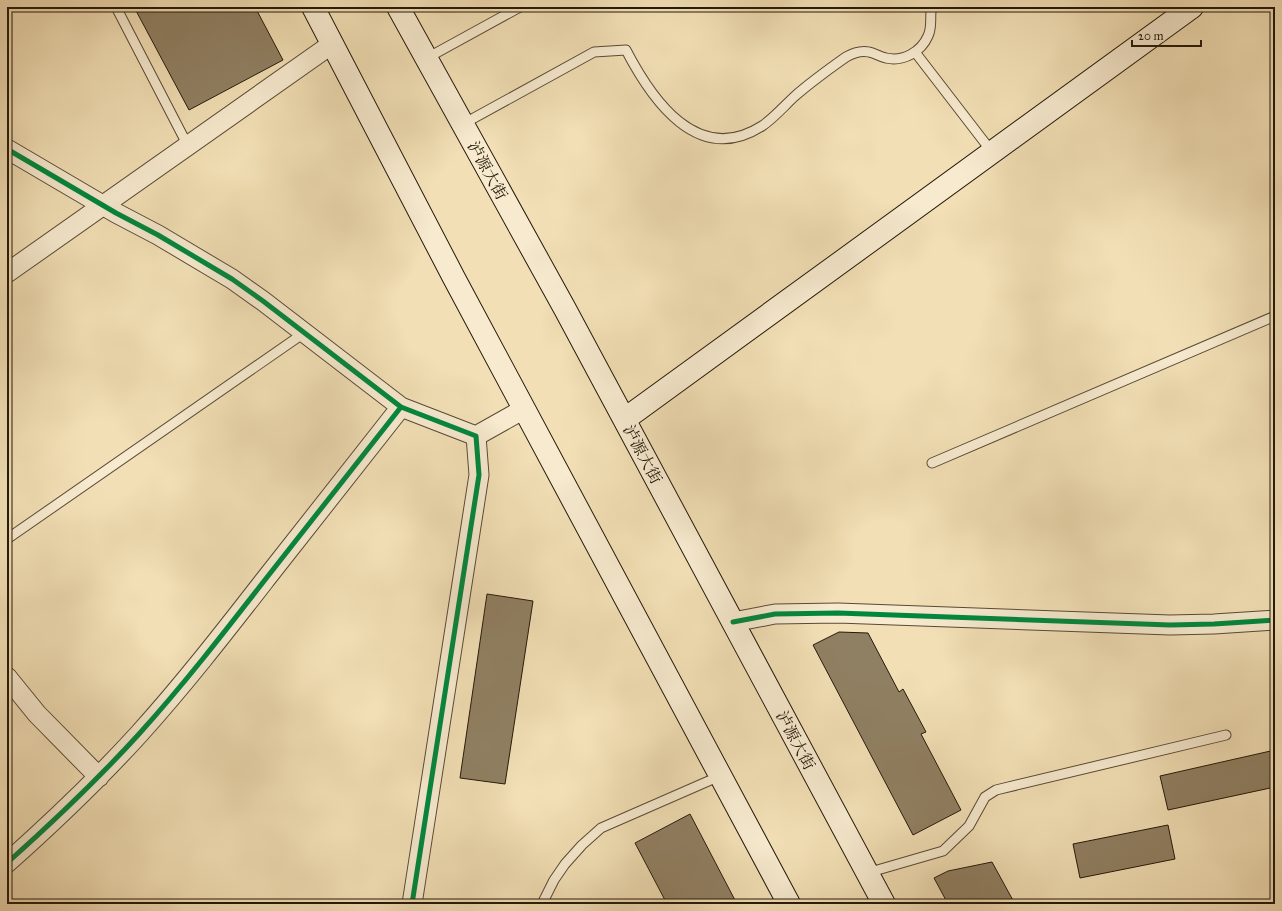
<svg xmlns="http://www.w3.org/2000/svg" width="1282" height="911" font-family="'IM FELL Great Primer','Noto Serif SC',serif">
	<rect width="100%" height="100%" fill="#f2dfb5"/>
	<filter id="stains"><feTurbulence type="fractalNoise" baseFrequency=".005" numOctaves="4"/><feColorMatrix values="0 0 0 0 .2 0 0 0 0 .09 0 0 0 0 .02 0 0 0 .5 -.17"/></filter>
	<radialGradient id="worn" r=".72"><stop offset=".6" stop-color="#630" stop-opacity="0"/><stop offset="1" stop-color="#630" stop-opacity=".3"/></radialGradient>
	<!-- building -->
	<path fill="#908063" stroke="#25190a" d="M 134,7 L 255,7 L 283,60 L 189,110 Z
		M 487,594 L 533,601 L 505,784 L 460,778 Z
		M 839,632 L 868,633 L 899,692 L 903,689 L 926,732 L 921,734 L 961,810 L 913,835 L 813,645 Z
		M 1275,750 L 1275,787 L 1168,810 L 1160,776 Z
		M 690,814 L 737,904 L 667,904 L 635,843 Z
		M 1168,825 L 1175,859 L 1080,878 L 1073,844 Z
		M 992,862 L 1015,904 L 948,904 L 934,878 L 948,871 Z"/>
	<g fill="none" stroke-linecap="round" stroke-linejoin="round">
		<!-- service casing -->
		<g stroke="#584a35" stroke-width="11">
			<path id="service" d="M 116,7 L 188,146
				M 915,52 L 992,152
				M 427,58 L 520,7
				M 463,124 L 594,52 L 626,50 C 652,100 698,167 762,126 C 774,118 784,106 795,96 C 811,82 829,69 846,57 C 853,53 860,50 869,52 C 875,53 880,57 886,58 C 903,62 921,52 928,36 C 933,26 929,14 932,7
				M 932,463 L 1275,316
				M 7,539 L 304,333
				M 867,873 L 943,851 L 969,826 L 985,797 L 996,790 L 1226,735
				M 542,904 L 554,880 L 565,864 L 582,845 L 601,828 L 720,776"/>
		</g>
		<!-- minor casing -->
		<g stroke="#584a35" stroke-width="21">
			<path id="minor" d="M 7,149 L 116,213 L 158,235 L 232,279 L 263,301 L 401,407 L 476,436
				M 7,273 L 332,44
				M 476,436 L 524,409
				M 733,622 L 775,614 L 838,613 L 1170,625 L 1214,624 L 1275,620
				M 7,677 L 37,714 L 99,777
				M 7,863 C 53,822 98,779 139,734 C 185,683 226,630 268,576 C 312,520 356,464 401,407
				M 412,904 L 479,475 L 476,436"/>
		</g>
		<!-- secondary casing -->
		<g stroke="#25190a" stroke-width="24">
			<path id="secondary" d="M 313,7 L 454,278 L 789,904
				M 398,7 L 565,309 L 884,904
				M 625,419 L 1192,7"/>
		</g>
		<!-- service -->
		<use href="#service" stroke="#f7eacf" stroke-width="9"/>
		<!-- minor -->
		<use href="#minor" stroke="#f7eacf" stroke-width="19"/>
		<!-- secondary -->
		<use href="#secondary" stroke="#f7eacf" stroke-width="22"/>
		<!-- cycleway casing -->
		<g stroke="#f7eacf" stroke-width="8">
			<path id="cycleway" d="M 7,149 L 116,213 L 158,235 L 232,279 L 263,301 L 401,407 L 476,436 L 479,475 L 412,904
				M 733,622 L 775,614 L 838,613 L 1170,625 L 1214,624 L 1275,620
				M 7,863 C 53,822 98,779 139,734 C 185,683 226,630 268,576 C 312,520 356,464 401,407"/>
		</g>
		<!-- cycleway -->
		<use href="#cycleway" stroke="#00873e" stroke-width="5"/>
	</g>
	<g text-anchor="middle" stroke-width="4" stroke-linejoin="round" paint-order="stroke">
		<!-- street labels -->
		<g font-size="16" fill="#25190a" stroke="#f7eacf">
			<text transform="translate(488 170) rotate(61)" y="6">泸源大街</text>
			<text transform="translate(643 454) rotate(62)" y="6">泸源大街</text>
			<text transform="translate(796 740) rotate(62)" y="6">泸源大街</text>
		</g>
	</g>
	<!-- margin -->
	<rect width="1282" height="911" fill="none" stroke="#f2dfb5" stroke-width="24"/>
	<rect x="8" y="8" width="1266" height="895" fill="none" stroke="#25190a" stroke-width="2"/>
	<rect x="12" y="12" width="1258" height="887" fill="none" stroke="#25190a"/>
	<!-- scale -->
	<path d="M1132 40v6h69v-6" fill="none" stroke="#25190a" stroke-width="2"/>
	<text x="1138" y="40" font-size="12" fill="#25190a" stroke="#f7eacf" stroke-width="3" paint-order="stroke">20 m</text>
	<rect width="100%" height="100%" filter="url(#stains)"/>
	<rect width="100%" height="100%" fill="url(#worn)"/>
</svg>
